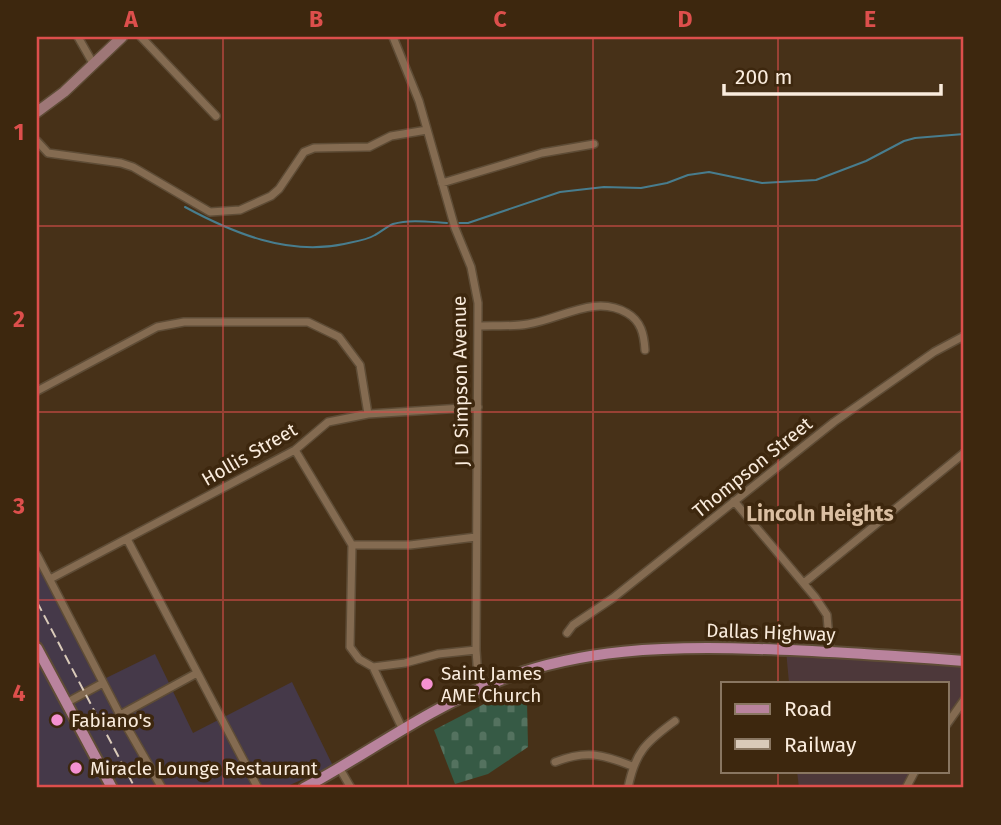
<svg xmlns="http://www.w3.org/2000/svg" width="1001" height="825" font-family="'Fira Sans',sans-serif">
	<defs>
		<pattern id="cemetery-stones" width="16" height="16" patternUnits="userSpaceOnUse" patternTransform="scale(1.75)"><rect width="16" height="16" fill="#365a45"/><path d="M2 7V4a2 2 0 0 1 4 0v3zM10 15v-3a2 2 0 0 1 4 0v3z" fill="#54725f"/></pattern>
	</defs>
	<rect width="100%" height="100%" fill="#473118"/>
	<!-- commercial -->
	<path fill="#453949" d="M 37,555 L 102,680 L 155,654 L 193,733 L 292,682 L 333,766 L 283,788 L 37,788 Z"/>
	<!-- education -->
	<path fill="#4d383a" d="M 786,650 L 964,662 L 964,702 L 947,729 L 947,683 L 789,683 Z
		M 797,771 L 919,771 L 910,784 L 909,788 L 799,788 Z"/>
	<!-- cemetery -->
	<path fill="url(#cemetery-stones)" d="M 509,691 L 521,693 L 527,701 L 528,747 L 488,774 L 455,784 L 434,730 Z"/>
	<g fill="none" stroke-linecap="round" stroke-linejoin="round">
		<!-- stream -->
		<path stroke="#487d8e" stroke-width="2" d="M 185,207 C 233,233 288,256 344,244 C 353,242 367,240 375,235 C 381,232 386,227 393,224 C 410,219 430,222 447,223
			M 459,223 L 468,223 L 560,192 L 604,187 L 641,188 L 667,183 L 688,175 L 709,172 L 762,183 L 816,180 L 866,161 L 904,141 L 915,138 L 964,134"/>
		<!-- street casing -->
		<g stroke="#5e4c36" stroke-width="10">
			<path id="street" d="M 78,37 L 94,65
				M 141,37 L 216,116
				M 393,37 L 419,101 L 455,228 L 471,267 L 478,303 L 476,650 L 478,678 L 482,695
				M 37,141 L 48,153 L 121,163 L 133,167 L 210,212 L 240,210 L 271,196 L 279,189 L 304,152 L 314,148 L 369,147 L 391,136 L 427,130
				M 442,183 L 542,153 L 594,144
				M 479,326 C 495,325 512,327 528,324 C 561,319 595,294 627,313 C 641,321 644,334 645,350
				M 37,391 L 157,327 L 184,322 L 308,322 L 339,337 L 360,365 L 368,414
				M 295,450 L 352,545 L 350,647 L 359,659 L 373,667 L 405,663 L 438,654 L 476,650
				M 734,501 L 815,597 L 827,615 L 830,651
				M 127,539 L 258,788
				M 352,545 L 410,545 L 476,537
				M 37,555 L 120,715 L 162,788
				M 50,579 L 295,450 L 328,422 L 368,414 L 478,407
				M 805,582 L 964,453
				M 567,633 L 573,625 L 613,598 L 834,422 L 934,352 L 964,336
				M 373,667 L 403,730
				M 66,703 L 103,683
				M 120,715 L 197,673
				M 947,724 L 964,700
				M 555,762 C 586,750 602,754 632,766
				M 340,769 L 351,788
				M 628,788 C 635,752 646,742 675,721
				M 906,788 L 915,771"/>
		</g>
		<!-- secondary casing -->
		<g stroke="#5e4c36" stroke-width="13">
			<path id="secondary" d="M 37,112 L 64,92 L 122,37"/>
		</g>
		<!-- primary casing -->
		<g stroke="#5e4c36" stroke-width="14">
			<path id="primary" d="M 37,648 L 112,788
				M 304,788 C 367,754 426,710 493,683 C 577,648 669,646 758,649 C 827,651 896,656 964,661"/>
		</g>
		<!-- street -->
		<use href="#street" stroke="#846b51" stroke-width="7"/>
		<!-- secondary -->
		<use href="#secondary" stroke="#9e7777" stroke-width="10"/>
		<!-- primary -->
		<use href="#primary" stroke="#b9839d" stroke-width="10"/>
		<!-- rail -->
		<path stroke="#d9cab9" stroke-width="2" stroke-dasharray="10 5" stroke-linecap="butt" d="M 37,602 L 135,788"/>
	</g>
	<!-- grid -->
	<path fill="none" stroke="#dd4f4c" stroke-width="2" stroke-opacity="0.55" d="M 223,37 L 223,788M 408,37 L 408,788M 593,37 L 593,788M 778,37 L 778,683M 37,226 L 964,226M 37,412 L 964,412M 37,600 L 964,600M 778,771 L 778,788"/>
	<!-- markers -->
	<g fill="#f591d1" stroke="#3d270e" stroke-width="2.5">
		<circle cx="427" cy="684" r="7"/>
		<circle cx="57" cy="720" r="7"/>
		<circle cx="76" cy="768" r="7"/>
	</g>
	<g text-anchor="middle" stroke-width="7" stroke-linejoin="round" paint-order="stroke">
		<!-- street labels -->
		<g font-size="19" fill="#faecdd" stroke="#3d270e">
			<text transform="translate(460 381) rotate(-91)" y="7">J D Simpson Avenue</text>
			<text transform="translate(249 454) rotate(-30)" y="7">Hollis Street</text>
			<text transform="translate(752 467) rotate(-39)" y="7">Thompson Street</text>
			<text transform="translate(771 632) rotate(2)" y="7">Dallas Highway</text>
		</g>
		<!-- poi labels -->
		<g font-size="19" fill="#faecdd" stroke="#3d270e" text-anchor="start">
			<text x="441" y="680">Saint James<tspan x="441" dy="22">AME Church</tspan></text>
			<text x="71" y="727">Fabiano's</text>
			<text x="90" y="775">Miracle Lounge Restaurant</text>
		</g>
		<!-- neighbourhood labels -->
		<g font-size="21" font-weight="bold" fill="#dabfa2" stroke="#3d270e">
			<text x="820" y="521">Lincoln Heights</text>
		</g>
	</g>
	<!-- border -->
	<rect width="1001" height="825" fill="none" stroke="#3d270e" stroke-width="77"/>
	<!-- legend -->
	<rect x="721" y="682" width="228" height="91" fill="#3d270e" stroke="#897661" stroke-width="2"/>
	<rect x="735" y="704" width="35" height="10" fill="#b9839d" stroke="#897661" stroke-width="2"/>
	<text x="784" y="716" font-size="21" fill="#faecdd">Road</text>
	<rect x="735" y="739" width="35" height="10" fill="#d9cab9" stroke="#897661" stroke-width="2"/>
	<text x="784" y="752" font-size="21" fill="#faecdd">Railway</text>
	<!-- scale -->
	<path d="M724 84v10h217v-10" fill="none" stroke="#faecdd" stroke-width="3.5"/>
	<text x="735" y="84" font-size="21" fill="#faecdd" stroke="#3d270e" stroke-width="5" paint-order="stroke">200 m</text>
	<rect x="38" y="38" width="924" height="748" fill="none" stroke="#dd4f4c" stroke-width="2.5"/>
	<g font-size="23" text-anchor="middle" font-weight="bold" fill="#dd4f4c">
		<text x="131" y="27">A</text>
		<text x="316" y="27">B</text>
		<text x="500" y="27">C</text>
		<text x="685" y="27">D</text>
		<text x="870" y="27">E</text>
		<text x="19" y="140">1</text>
		<text x="19" y="327">2</text>
		<text x="19" y="514">3</text>
		<text x="19" y="701">4</text>
	</g>
</svg>
